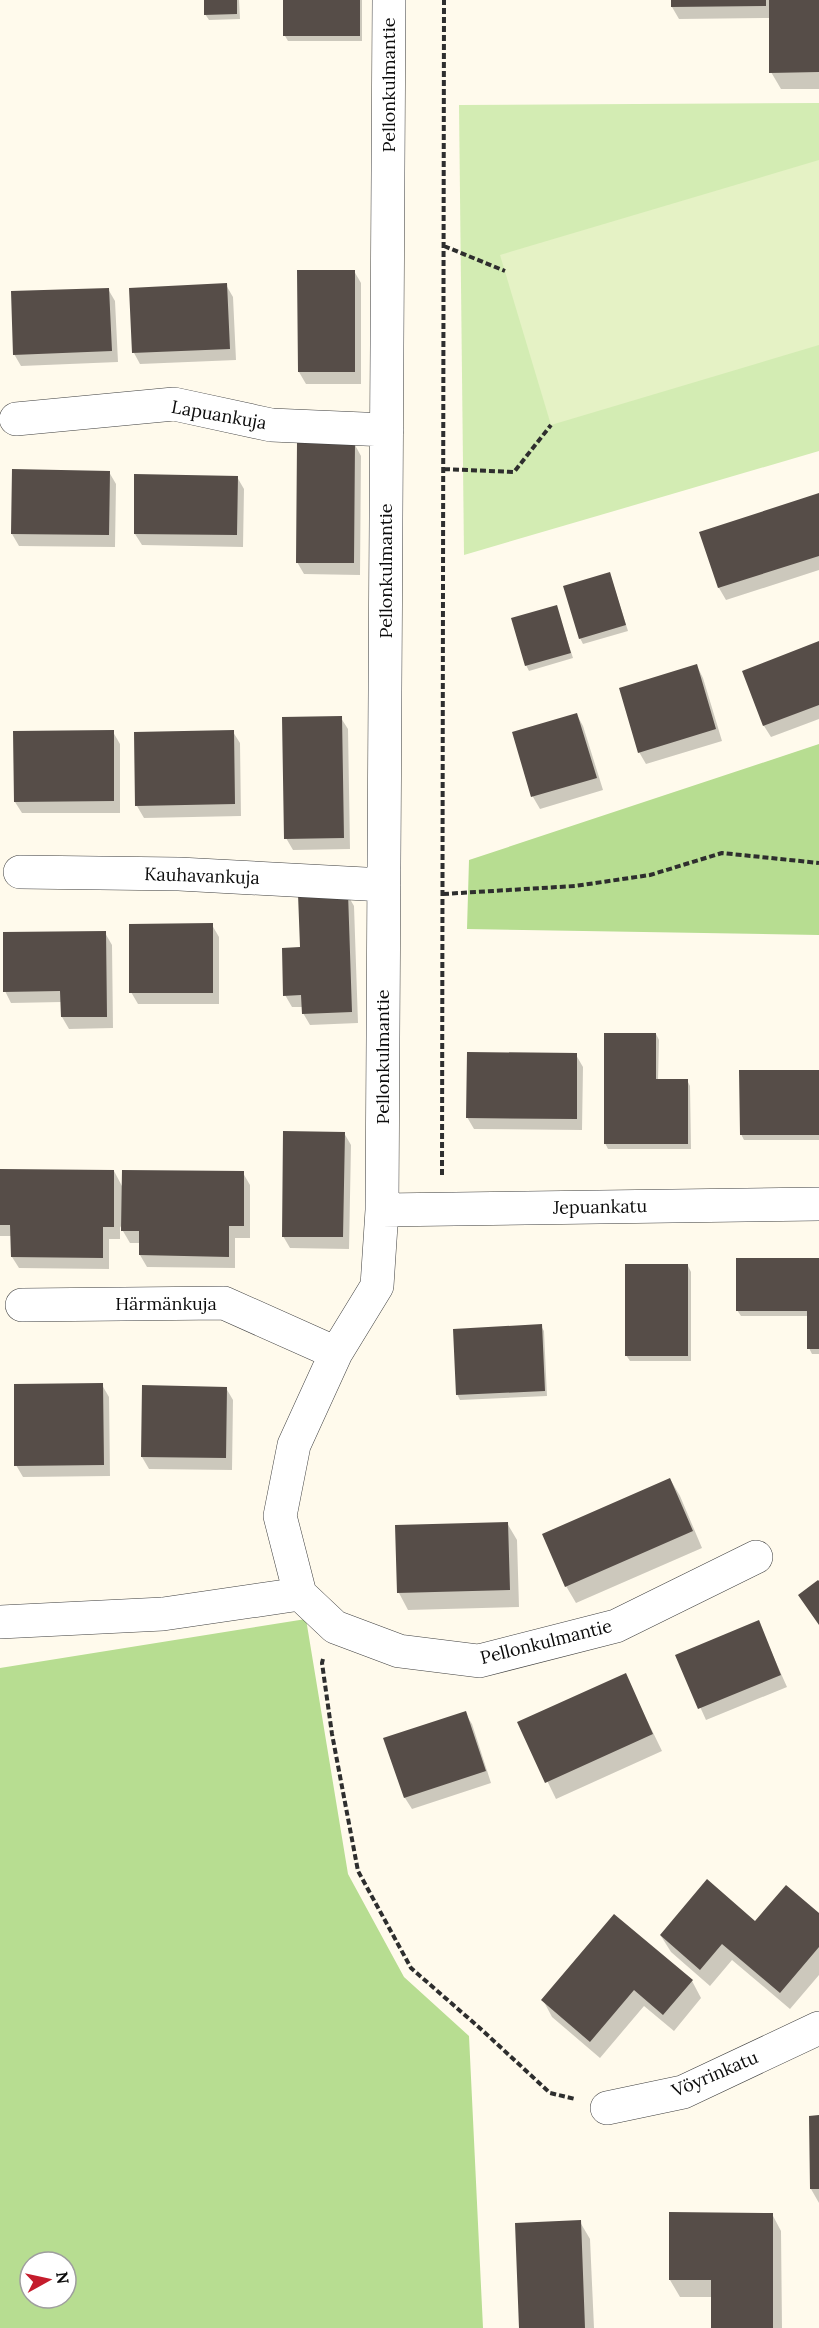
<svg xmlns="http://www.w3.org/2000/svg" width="819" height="2328" font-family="Lora,serif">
	<rect width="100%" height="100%" fill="#fffaec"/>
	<!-- green -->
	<path fill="#d3ecb3" d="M 819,103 L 819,451 L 464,555 L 459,105 Z"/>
	<!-- forest -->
	<path fill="#b7dd91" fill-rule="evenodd" d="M 819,744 L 819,935 L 467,929 L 469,860 Z
		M 306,1619 L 348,1874 L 404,1977 L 469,2036 L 483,2328 L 0,2328 L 0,1668 ZM 30,2262 L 66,2262 L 66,2298 L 30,2298 Z"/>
	<!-- pitch -->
	<path fill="#e5f2c5" d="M 819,160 L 819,345 L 551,425 L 500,255 Z"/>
	<!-- shadow -->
	<path fill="#0003" d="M 205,0 L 239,0 L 240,19 L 209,20 L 205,14 Z
		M 285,0 L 362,0 L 362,41 L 288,41 L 285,36 Z
		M 672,0 L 819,0 L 819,89 L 781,89 L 771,72 L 770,18 L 679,19 L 672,7 Z
		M 298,271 L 354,271 L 361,283 L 361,384 L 306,384 L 299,372 Z
		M 226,285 L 233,297 L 236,360 L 140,364 L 134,353 Z
		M 108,289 L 115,301 L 118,362 L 21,366 L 14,354 Z
		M 355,445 L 361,456 L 360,575 L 304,574 L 297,562 Z
		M 109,472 L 116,484 L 115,547 L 19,546 L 12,534 Z
		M 237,477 L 244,489 L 243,547 L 142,545 L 135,534 Z
		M 819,495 L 819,570 L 726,600 L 719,588 L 701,533 Z
		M 610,574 L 628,631 L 583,644 L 580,638 Z
		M 556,606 L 573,658 L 529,671 L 526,665 Z
		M 819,643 L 819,719 L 771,737 L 764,726 L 744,672 Z
		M 697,666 L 703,678 L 722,741 L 646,764 L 639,752 Z
		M 577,715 L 583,726 L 603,790 L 540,809 L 533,797 L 514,733 Z
		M 341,718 L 348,729 L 350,849 L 293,850 L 286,838 Z
		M 113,732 L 120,744 L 120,813 L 22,813 L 15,802 Z
		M 233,732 L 240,743 L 241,816 L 144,818 L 137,806 Z
		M 347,894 L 354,906 L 358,1023 L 310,1025 L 303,1013 L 303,1007 L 292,1007 L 285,995 L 302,948 Z
		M 212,925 L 219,937 L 219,1004 L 138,1004 L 131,992 Z
		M 105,933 L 112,945 L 113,1028 L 69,1029 L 62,1017 L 62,1002 L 11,1003 L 5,991 Z
		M 656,1034 L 659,1040 L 658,1080 L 687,1080 L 690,1086 L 691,1149 L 608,1149 L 605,1143 Z
		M 576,1055 L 583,1067 L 582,1130 L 474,1129 L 467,1117 Z
		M 819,1072 L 819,1140 L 744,1140 L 741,1134 Z
		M 344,1133 L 351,1145 L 349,1249 L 290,1248 L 283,1236 Z
		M 0,1170 L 114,1171 L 123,1188 L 243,1173 L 250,1185 L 250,1238 L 235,1238 L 235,1268 L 147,1267 L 140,1255 L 141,1243 L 130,1243 L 120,1226 L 120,1239 L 109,1239 L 109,1269 L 19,1268 L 12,1257 L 12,1236 L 0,1236 Z
		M 819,1260 L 819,1354 L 812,1354 L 809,1348 L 809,1316 L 741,1316 L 737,1310 Z
		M 688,1266 L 691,1272 L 691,1361 L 630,1361 L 626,1355 Z
		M 541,1326 L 544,1331 L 547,1396 L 460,1400 L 457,1394 Z
		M 102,1385 L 109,1397 L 110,1476 L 23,1477 L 16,1465 Z
		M 226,1388 L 233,1400 L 232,1470 L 149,1469 L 142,1457 Z
		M 670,1479 L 680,1496 L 702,1548 L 576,1603 L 566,1586 Z
		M 507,1523 L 517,1540 L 519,1607 L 408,1610 L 399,1593 Z
		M 758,1622 L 787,1687 L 706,1720 L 677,1656 Z
		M 625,1675 L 662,1751 L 556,1799 L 519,1723 Z
		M 465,1713 L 472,1724 L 491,1783 L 412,1809 L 405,1798 L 385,1739 Z
		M 819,1915 L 819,1975 L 790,2009 L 732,1960 L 710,1986 L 671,1952 L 661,1936 Z
		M 692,1981 L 701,1998 L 674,2031 L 644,2006 L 600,2058 L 552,2017 L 543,2000 Z
		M 819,2117 L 819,2203 L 811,2189 Z
		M 772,2214 L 781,2231 L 782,2328 L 712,2328 L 712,2297 L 680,2297 L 670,2280 Z
		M 580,2222 L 590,2239 L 594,2328 L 521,2328 Z"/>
	<!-- building -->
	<path fill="#564d48" d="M 204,0 L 237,0 L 237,14 L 204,15 Z
		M 283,0 L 360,0 L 360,36 L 283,36 Z
		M 671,0 L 766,0 L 766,6 L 671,7 Z
		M 769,0 L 819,0 L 819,72 L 769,73 Z
		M 297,270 L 355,270 L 355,372 L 298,372 Z
		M 227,283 L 230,349 L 132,353 L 129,288 Z
		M 109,288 L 112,351 L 13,355 L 11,291 Z
		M 297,442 L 355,443 L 354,563 L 296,563 Z
		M 12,469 L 110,471 L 109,535 L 11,534 Z
		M 134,474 L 238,476 L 237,535 L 134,534 Z
		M 819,493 L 819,556 L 718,588 L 699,532 Z
		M 610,572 L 626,625 L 579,639 L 563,586 Z
		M 557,605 L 571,653 L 525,666 L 511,618 Z
		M 819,641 L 819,705 L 763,726 L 742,671 Z
		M 697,664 L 716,729 L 638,753 L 619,688 Z
		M 577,713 L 597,778 L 531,797 L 512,732 Z
		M 342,716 L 344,838 L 284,839 L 282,717 Z
		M 114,730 L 114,801 L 14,802 L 13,731 Z
		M 234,730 L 235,804 L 135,806 L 134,732 Z
		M 348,893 L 352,1012 L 302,1014 L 301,995 L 283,996 L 282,948 L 300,947 L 298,894 Z
		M 213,923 L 213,993 L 129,993 L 129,924 Z
		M 106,931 L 107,1017 L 61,1017 L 60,991 L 3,992 L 3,932 Z
		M 604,1033 L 656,1033 L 656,1079 L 688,1079 L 688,1144 L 604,1144 Z
		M 467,1052 L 577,1053 L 577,1119 L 466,1118 Z
		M 739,1070 L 819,1070 L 819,1135 L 740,1135 Z
		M 283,1131 L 345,1132 L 343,1237 L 282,1237 Z
		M 0,1169 L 114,1170 L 114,1227 L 103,1227 L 103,1258 L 11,1257 L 10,1225 L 0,1225 Z
		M 122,1170 L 244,1171 L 244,1226 L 229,1226 L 229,1257 L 139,1255 L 139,1231 L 121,1231 Z
		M 736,1258 L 819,1258 L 819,1349 L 807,1349 L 807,1311 L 736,1311 Z
		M 625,1264 L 688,1264 L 688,1356 L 625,1356 Z
		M 542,1324 L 545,1391 L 456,1395 L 453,1329 Z
		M 103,1383 L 104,1465 L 14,1466 L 14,1384 Z
		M 142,1385 L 227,1387 L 226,1458 L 141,1457 Z
		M 670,1478 L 693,1531 L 565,1587 L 542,1534 Z
		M 508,1522 L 510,1590 L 397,1593 L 395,1525 Z
		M 818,1580 L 819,1581 L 819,1625 L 798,1595 Z
		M 759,1620 L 781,1675 L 698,1709 L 675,1655 Z
		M 626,1673 L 653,1734 L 545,1783 L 517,1722 Z
		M 466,1711 L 486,1771 L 404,1798 L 383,1738 Z
		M 707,1879 L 755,1921 L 786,1885 L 819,1913 L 819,1947 L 780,1993 L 722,1944 L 700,1970 L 660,1935 Z
		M 614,1914 L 693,1980 L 663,2015 L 634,1990 L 590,2042 L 541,2000 Z
		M 819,2115 L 819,2189 L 810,2189 L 809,2116 Z
		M 669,2212 L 773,2213 L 773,2328 L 711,2328 L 711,2280 L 669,2280 Z
		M 581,2220 L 585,2328 L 519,2328 L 515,2223 Z"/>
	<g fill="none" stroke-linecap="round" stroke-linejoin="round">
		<!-- street casing -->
		<g stroke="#3f3f3f" stroke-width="34">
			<path id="street" d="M 389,0 L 382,1210 L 377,1286 L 336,1353 L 294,1445 L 280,1516 L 300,1594 L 335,1627 L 399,1651 L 479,1661 L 616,1626 L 756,1557
				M 16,419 L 174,404 L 271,425 L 387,430
				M 20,872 L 179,874 L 384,885
				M 382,1210 L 819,1204
				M 22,1305 L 224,1303 L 336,1353
				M 0,1622 L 163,1614 L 300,1594
				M 607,2108 L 683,2092 L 819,2028"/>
		</g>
		<!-- path -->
		<path stroke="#2e2e2e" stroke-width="4" stroke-dasharray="6 3" stroke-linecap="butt" d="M 444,246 L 505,271
			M 444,469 L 514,472 L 551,425
			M 443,894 L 575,886 L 650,875 L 722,853 L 819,863
			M 442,1175 L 444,0
			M 323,1659 L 322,1663 L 332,1734 L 358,1871 L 411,1968 L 482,2030 L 550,2093 L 575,2099"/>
		<!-- street -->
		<use href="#street" stroke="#fff" stroke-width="33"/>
	</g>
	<g text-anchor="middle" stroke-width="6" stroke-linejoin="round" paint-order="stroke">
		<!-- street labels -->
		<g font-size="18" fill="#0c0c0c" stroke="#fff">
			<text transform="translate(389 85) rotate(-90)" y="6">Pellonkulmantie</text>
			<text transform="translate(219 415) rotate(10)" y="6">Lapuankuja</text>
			<text transform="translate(386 571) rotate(-90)" y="6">Pellonkulmantie</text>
			<text transform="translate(202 876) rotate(2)" y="6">Kauhavankuja</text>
			<text transform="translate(383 1057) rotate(-90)" y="6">Pellonkulmantie</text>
			<text transform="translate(600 1207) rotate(-1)" y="6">Jepuankatu</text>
			<text x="166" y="1310">Härmänkuja</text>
			<text transform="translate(546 1642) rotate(-14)" y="6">Pellonkulmantie</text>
			<text transform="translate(715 2074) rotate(-23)" y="6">Vöyrinkatu</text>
		</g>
	</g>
	<!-- north arrow -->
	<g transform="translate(48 2280) rotate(82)"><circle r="28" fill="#ffffff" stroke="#9e9e9e" stroke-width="1.5"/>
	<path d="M0-4.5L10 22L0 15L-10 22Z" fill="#c51c2c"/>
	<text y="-9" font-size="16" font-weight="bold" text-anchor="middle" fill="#0c0c0c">N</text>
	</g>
</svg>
